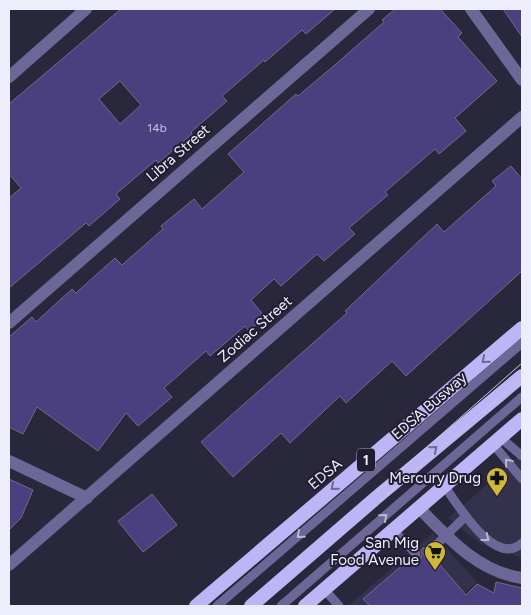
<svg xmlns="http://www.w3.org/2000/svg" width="531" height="615" font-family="Figtree,sans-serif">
	<rect width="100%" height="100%" fill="#29273c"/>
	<!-- built -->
	<path fill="#34314c" d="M 522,454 L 522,558 L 481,544 L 448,518 Z
		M 433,533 L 477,582 L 451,606 L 348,606 Z"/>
	<!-- building -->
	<path fill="#4a3f7f" stroke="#6e6c85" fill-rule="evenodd" d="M 121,9 L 335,9 L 306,34 L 302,30 L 265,62 L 264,60 L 222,96 L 227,101 L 191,132 L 192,134 L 158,163 L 156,160 L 116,194 L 120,199 L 89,226 L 86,223 L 9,288 L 9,198 L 21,188 L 9,174 L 9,104 ZM 120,81 L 141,105 L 120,124 L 99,99 Z
		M 395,9 L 440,9 L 462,33 L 458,37 L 497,81 L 455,118 L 466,131 L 439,154 L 435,149 L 385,192 L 388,195 L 349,228 L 355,234 L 324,261 L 317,254 L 281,286 L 274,279 L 251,300 L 265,317 L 249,331 L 245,326 L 210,356 L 206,351 L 164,388 L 172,397 L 138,426 L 126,413 L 98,451 L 37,407 L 23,434 L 9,427 L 9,337 L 32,317 L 36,322 L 72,289 L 76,293 L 115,258 L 122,265 L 163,229 L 161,226 L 194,199 L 202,209 L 244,172 L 228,154 L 296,94 L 298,96 L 336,64 L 384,22 L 382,20 Z
		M 503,9 L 522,9 L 522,37 Z
		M 511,166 L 522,179 L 522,271 L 406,376 L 392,361 L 346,403 L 340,396 L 290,443 L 281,433 L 233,477 L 201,442 L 347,313 L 345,311 L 437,224 L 444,232 L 496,186 L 492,181 Z
		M 9,479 L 33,490 L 21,518 L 9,530 Z
		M 152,494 L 177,525 L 143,552 L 118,521 Z
		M 424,547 L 424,556 L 428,558 L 433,557 L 466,595 L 477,584 L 494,593 L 496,582 L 522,588 L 522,606 L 370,606 L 363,599 L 411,558 L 420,559 L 422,555 L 421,550 Z"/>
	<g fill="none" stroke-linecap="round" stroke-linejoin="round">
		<!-- service -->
		<path stroke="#6c6797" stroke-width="9" d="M 501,438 L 522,456
			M 493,444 L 522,479
			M 445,487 C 459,506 495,568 522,543
			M 394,531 L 416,554
			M 429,552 L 466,516
			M 325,590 L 339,606
			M 217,606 L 522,343
			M 281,606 L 522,397"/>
		<!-- minor -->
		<path stroke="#6c6797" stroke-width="12" d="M 471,9 L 522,80
			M 9,77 L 86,9
			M 9,323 L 369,9
			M 9,461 L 87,498
			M 420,509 C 449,539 479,572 522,578
			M 9,565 L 522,117"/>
		<!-- trunk -->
		<path stroke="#bcb6f6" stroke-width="14" d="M 196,606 L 522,328
			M 251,606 L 377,497 L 522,376
			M 305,606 L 522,419"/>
		<!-- tram -->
		<path stroke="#c9c8d8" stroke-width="1" d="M 374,494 L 522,363
			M 380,501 L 522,378"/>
	</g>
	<!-- one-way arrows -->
	<defs><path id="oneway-chevron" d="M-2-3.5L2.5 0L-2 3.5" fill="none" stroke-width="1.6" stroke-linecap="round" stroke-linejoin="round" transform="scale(1.25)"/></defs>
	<g stroke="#6e6a94">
		<use href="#oneway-chevron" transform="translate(485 360) rotate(140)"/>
		<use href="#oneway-chevron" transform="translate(434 449) rotate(-40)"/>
		<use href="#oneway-chevron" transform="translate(334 487) rotate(140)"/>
	</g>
	<g stroke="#bab7d4">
		<use href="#oneway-chevron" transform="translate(508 462) rotate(-130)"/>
		<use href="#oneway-chevron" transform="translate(384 517) rotate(-41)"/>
		<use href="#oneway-chevron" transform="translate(300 535) rotate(139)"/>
		<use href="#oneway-chevron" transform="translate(486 538) rotate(38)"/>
	</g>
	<!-- icons -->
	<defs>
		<g id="pharmacy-pin" transform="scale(1.125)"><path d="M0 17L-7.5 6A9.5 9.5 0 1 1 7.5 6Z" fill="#cfb837" stroke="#201d32"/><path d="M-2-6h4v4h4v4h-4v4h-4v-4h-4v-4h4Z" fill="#111"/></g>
		<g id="supermarket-pin" transform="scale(1.125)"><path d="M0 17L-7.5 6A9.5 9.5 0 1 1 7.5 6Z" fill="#cfb837" stroke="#201d32"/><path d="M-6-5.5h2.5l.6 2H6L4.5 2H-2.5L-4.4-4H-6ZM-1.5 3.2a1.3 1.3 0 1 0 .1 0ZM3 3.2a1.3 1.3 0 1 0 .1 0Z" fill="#111"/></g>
	</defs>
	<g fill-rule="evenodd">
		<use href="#pharmacy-pin" x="497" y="478"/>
		<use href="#supermarket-pin" x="435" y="552"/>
	</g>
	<g text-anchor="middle" stroke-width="4" stroke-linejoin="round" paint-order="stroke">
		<!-- number labels -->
		<g font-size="12" fill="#c5c2dd">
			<text x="157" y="132">14b</text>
		</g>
		<!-- shield labels -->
		<rect fill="#201d32" stroke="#b0afbf" stroke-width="1" x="357" y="448.5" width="18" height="23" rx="4"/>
		<g font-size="14" font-weight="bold" fill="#eeedfc">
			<text x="366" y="465">1</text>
		</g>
		<!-- street labels -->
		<g font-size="15" fill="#eeedfc" stroke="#201d32">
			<text transform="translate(178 153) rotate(-41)" y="5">Libra Street</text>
			<text transform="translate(255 329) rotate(-41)" y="5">Zodiac Street</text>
			<text transform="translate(429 406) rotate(-41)" y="5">EDSA Busway</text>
			<text transform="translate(325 474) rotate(-40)" y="5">EDSA</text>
		</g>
		<!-- poi labels -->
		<g font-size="15" fill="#eeedfc" stroke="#201d32" text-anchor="end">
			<text x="481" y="483">Mercury Drug</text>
			<text x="419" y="548">San Mig<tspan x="419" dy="17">Food Avenue</tspan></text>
		</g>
	</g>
	<!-- border -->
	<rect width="531" height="615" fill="none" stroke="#eeedfc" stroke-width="20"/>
</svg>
